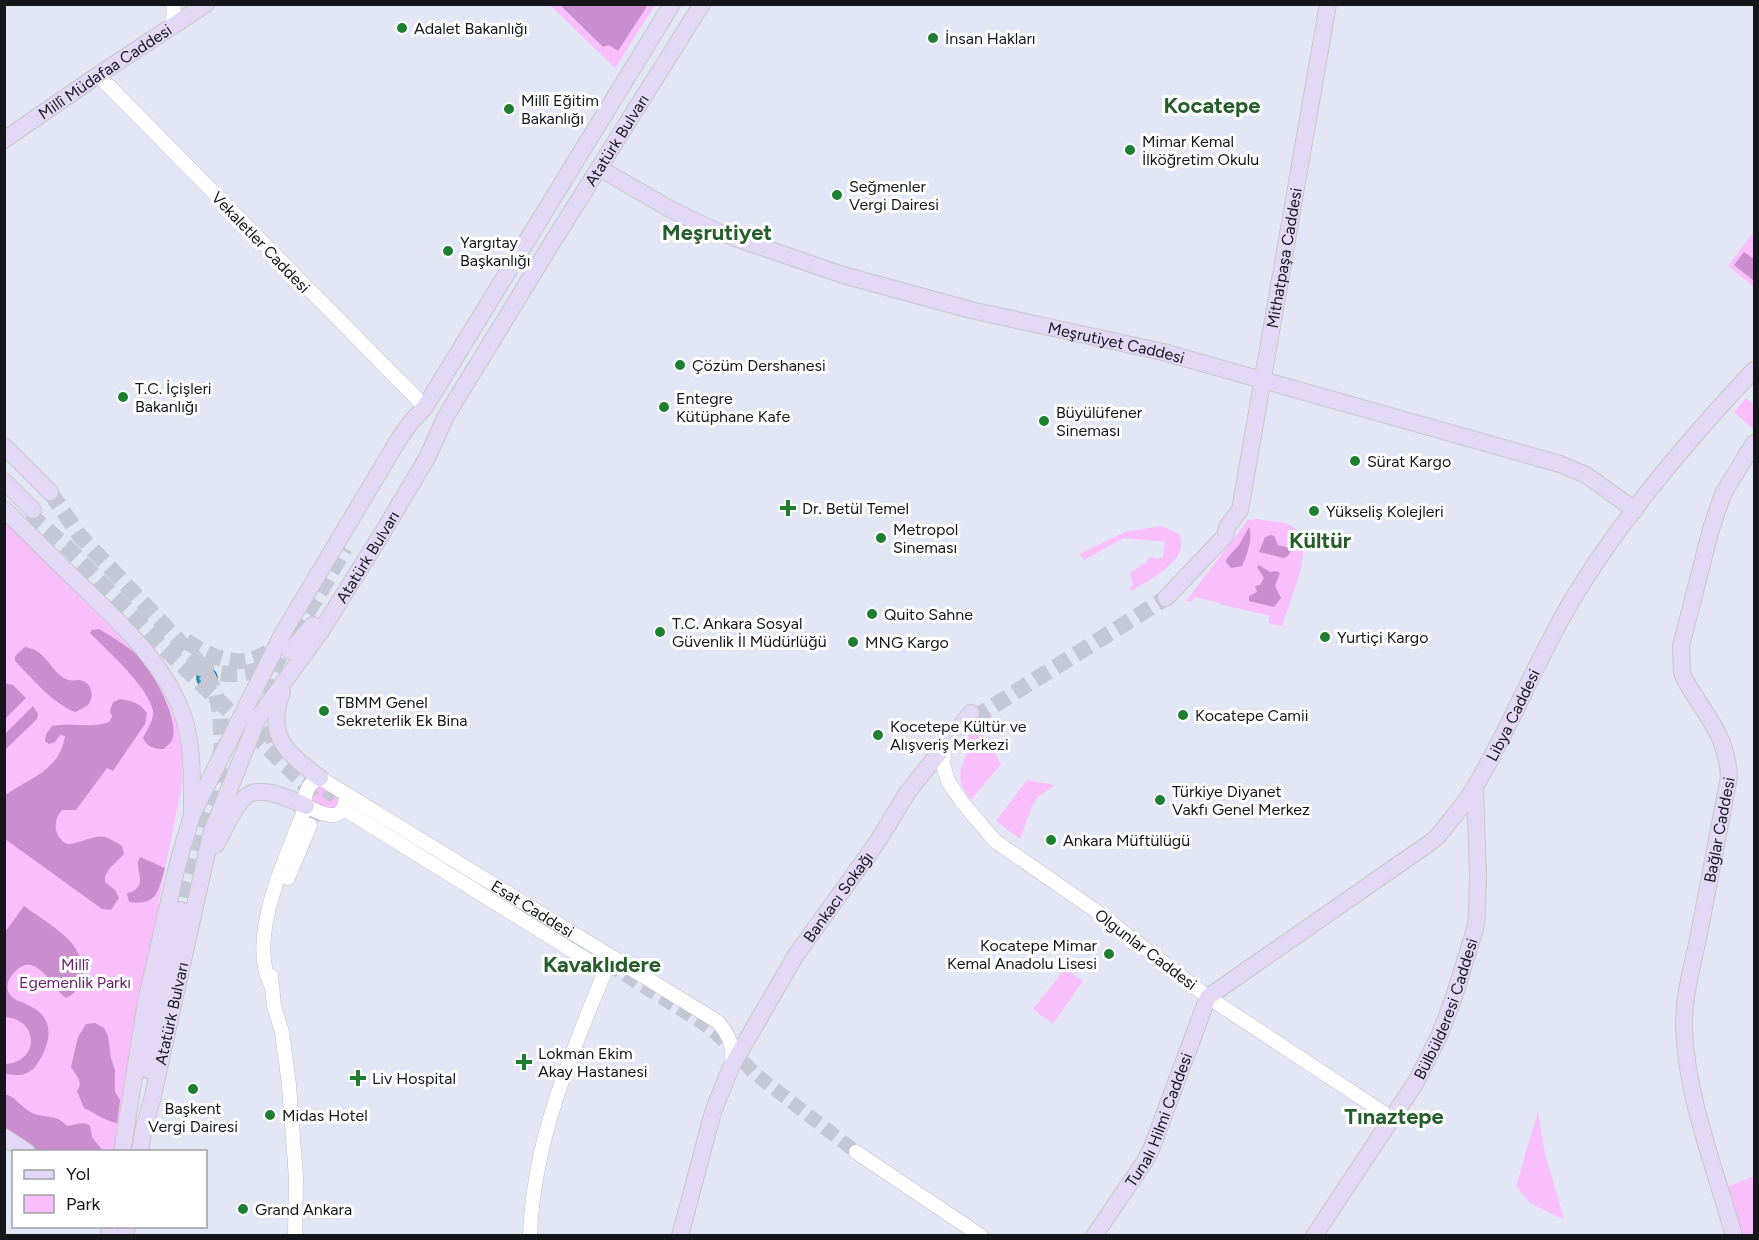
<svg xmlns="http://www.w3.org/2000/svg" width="1759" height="1240" font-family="Figtree,sans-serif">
	<rect width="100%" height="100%" fill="#e3e7f5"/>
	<!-- green -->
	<path fill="#f9befc" d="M 550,5 L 560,5 L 603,47 L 609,45 L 618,51 L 648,5 L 655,5 L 615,68 Z
		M 1754,231 L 1754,287 L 1728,266 Z
		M 1746,398 L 1754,404 L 1753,429 L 1734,412 Z
		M 1257,519 C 1267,521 1280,521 1290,525 C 1298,529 1305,539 1304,548 C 1302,574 1290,601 1282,626 L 1268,623 L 1270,616 L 1220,604 L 1220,603 L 1194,597 L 1192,602 L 1186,601 L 1248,520 Z
		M 4,520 L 151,668 L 176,722 L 182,742 L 182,785 L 158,904 L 160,906 L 122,1151 L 27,1151 L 5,1137 Z
		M 1161,526 L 1179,534 C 1192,559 1148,581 1131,591 L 1129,588 L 1133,586 L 1130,572 L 1139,568 L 1140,565 L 1146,563 L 1149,558 L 1154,557 L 1155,559 L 1163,557 L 1165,542 L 1124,538 L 1084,560 L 1079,554 L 1125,532 Z
		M 978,726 L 1001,764 L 971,800 C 957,781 957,773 968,752 L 964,747 L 964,740 Z
		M 314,780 L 340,790 L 344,809 L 316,811 L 307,790 Z
		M 1027,780 L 1055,785 L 1038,797 L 1032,806 L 1020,839 L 996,821 Z
		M 1065,969 L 1083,981 L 1053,1024 L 1033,1009 Z
		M 1538,1111 L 1545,1154 L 1564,1218 L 1558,1217 L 1530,1203 L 1516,1186 Z
		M 1754,1176 L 1754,1235 L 1734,1235 L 1722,1189 Z"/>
	<!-- forest -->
	<path fill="#ca8dcd" d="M 560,5 L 648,5 L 618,51 L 609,45 L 603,47 Z
		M 1744,252 L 1754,259 L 1754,281 L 1734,265 Z
		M 1249,527 C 1253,537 1247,556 1242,566 L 1231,568 L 1226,562 L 1227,558 L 1239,545 Z
		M 1271,535 L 1274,536 L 1278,545 L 1289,548 L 1291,550 L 1288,556 L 1284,558 L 1259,552 L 1265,537 Z
		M 1259,565 L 1270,572 L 1277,571 L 1280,573 L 1275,586 L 1281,598 L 1274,607 L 1249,601 L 1249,596 L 1257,592 L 1255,586 L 1260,585 L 1264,578 L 1257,567 Z
		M 99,629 C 111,636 124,644 135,653 C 150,666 183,723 171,742 C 169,745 166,746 164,749 C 154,749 147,747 143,738 C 147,730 154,720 153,711 C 149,688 107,650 90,633 L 92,630 Z
		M 25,647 C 44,650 48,665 61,676 C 71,684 74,678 83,681 C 93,685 94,698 88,705 C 84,708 79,710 75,712 C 51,702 34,680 15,661 L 15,656 Z
		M 4,683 L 13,685 L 26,698 L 5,719 Z
		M 120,699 C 132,701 139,702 147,713 L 145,724 L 113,771 L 107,768 L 76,810 L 62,810 C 52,821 54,837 67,844 C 78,844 96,834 105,837 C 111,839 117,843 122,846 L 124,854 L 110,868 L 105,876 L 105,882 L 115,890 L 119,898 L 111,910 L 102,909 L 5,839 L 4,796 C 30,777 59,772 65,736 L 60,735 L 55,742 L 49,744 L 45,741 L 46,734 L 52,726 C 72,722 88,729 109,722 L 112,717 L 110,711 L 113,702 Z
		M 33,706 L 38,714 L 37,719 L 5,750 L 5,734 Z
		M 140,857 L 165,868 C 158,891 158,906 129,902 L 127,894 C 129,892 133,892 135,890 C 147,881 133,868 140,857 Z
		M 24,906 C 38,916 54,926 67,938 C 85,956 93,984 66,998 C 51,987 35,947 13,974 C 9,978 6,985 8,991 C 11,1000 23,1002 30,1006 C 56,1018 51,1044 37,1064 C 30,1076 16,1077 5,1073 L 5,1064 C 40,1062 39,1019 5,1017 L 5,932 Z
		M 95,1023 L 104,1028 L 108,1036 L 111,1058 L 115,1070 L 115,1092 L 120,1100 L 117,1123 C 105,1121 95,1113 84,1108 L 77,1091 C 84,1082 76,1076 71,1067 L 78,1037 L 86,1024 Z
		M 4,1094 C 16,1096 21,1108 32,1113 C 46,1119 55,1113 67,1126 L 83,1123 L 90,1125 L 92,1137 L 103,1151 L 38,1151 L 5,1129 Z"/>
	<!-- water -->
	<path fill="#26a1c4" stroke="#217791" stroke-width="1.5" d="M197 678a10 10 0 1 1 20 0a10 10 0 1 1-20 0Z"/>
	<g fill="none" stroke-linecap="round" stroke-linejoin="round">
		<!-- minor-tunnel -->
		<path stroke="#c4c8d4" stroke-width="14" stroke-dasharray="14 7" stroke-linecap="butt" d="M 518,909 L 703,1023 L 720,1037 L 754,1073 L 856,1152"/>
		<!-- major-tunnel -->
		<path stroke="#c4c8d4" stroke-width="16" stroke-dasharray="16 8" stroke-linecap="butt" d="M 50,492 L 80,536 L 195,658 L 208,677 L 216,694 L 220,713 L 222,744 L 216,794 L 192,866 L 181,910
			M 29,514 L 69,549 L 161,645 L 302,781 C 313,794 316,808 311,824
			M 186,641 C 200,650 215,659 233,661 C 289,665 321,588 345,548
			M 198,667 C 223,677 250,677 274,662
			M 974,718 L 1166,598
			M 274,741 C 262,713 265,683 280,656
			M 306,776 L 335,796"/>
		<!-- minor casing -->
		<g stroke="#bbbfcc" stroke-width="15">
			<g id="minor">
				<path d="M 171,27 L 174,14 L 173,4"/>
				<path d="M 98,75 L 425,407"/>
				<path d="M 945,744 L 943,764 L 948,781 L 962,802 L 995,841 L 1096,911 L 1208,997 L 1393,1119"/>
				<path d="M 306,806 C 320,813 341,824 345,802"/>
				<path d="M 344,809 L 605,971 C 570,1057 533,1142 530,1236"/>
				<path d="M 288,878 L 310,825"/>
				<path d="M 271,976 L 274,1006 L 282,1032 L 289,1085 L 296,1178 L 295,1236"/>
				<path id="s1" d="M 271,985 C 246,937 288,853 306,806 C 303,794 308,783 320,778 L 718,1022 C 730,1037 733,1044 732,1064"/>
				<path d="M 856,1152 L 981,1236"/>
			</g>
		</g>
		<!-- major casing -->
		<g stroke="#c7c7c8" stroke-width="18">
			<g id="major">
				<path id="s2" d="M 4,140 L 98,75 L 206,4"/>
				<path id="s3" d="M 599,168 L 670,209 L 718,232 L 843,275 L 971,310 L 1163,352 L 1560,464 L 1586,475 L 1635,510"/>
				<path d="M 4,446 L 50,492"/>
				<path d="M 4,481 L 33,510"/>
				<path d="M 4,509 C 30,535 56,561 82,586 C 122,625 163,661 183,715 C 193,745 192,779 192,810"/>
				<path id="s4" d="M 1166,598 L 1225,536 L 1227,527 L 1240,510 L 1328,4"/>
				<path d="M 290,651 L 313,625"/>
				<path d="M 282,693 C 265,736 287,753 320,778"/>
				<path d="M 216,845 C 244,791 245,778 306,806"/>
				<path d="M 148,1070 L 181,910"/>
				<path d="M 4,1137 L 27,1152"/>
				<path d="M 122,1152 L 146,1002 L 177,866 L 192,815 L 283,633 L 399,439 L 411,422 L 425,407 L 672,4"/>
				<path id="s5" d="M 140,1152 L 144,1127 L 152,1100 L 211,834 L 258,718 L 321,631 L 383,532 L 427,458 L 446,416 L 555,238 L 702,4"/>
				<path d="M 109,1236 L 110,1226"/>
				<path d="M 125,1236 L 127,1226"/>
				<path id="s6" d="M 680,1236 L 713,1112 L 731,1067 L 796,955 L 878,841 L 907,793 L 971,713"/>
				<path id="s7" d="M 1094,1236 L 1145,1161 L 1152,1147 L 1208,997 L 1431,842 L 1438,836 C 1451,819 1466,803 1476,785 C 1511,726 1536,661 1571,602 C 1619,521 1689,439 1754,370"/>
				<path id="s8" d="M 1314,1236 L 1416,1082 L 1440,1034 L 1454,997 L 1475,929 L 1477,916 L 1478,874 L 1475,787"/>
				<path id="s9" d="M 1734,1236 C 1715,1167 1687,1101 1684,1028 C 1683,997 1693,964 1699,934 C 1709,882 1719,829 1729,777 C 1727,735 1705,715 1685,680 L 1682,672 L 1681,646 L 1711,529 L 1723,494 L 1754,443"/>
			</g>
		</g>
		<!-- minor -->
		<use href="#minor" stroke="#fff" stroke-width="14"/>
		<!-- major -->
		<use href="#major" stroke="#e3d9f7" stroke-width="16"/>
	</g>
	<!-- markers -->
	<g fill="#1f7f30" stroke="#fff" stroke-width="2">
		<circle cx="402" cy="28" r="6"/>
		<circle cx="933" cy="38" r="6"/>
		<circle cx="509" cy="109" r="6"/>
		<circle cx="1130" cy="150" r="6"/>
		<circle cx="837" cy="195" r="6"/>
		<circle cx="448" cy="251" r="6"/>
		<circle cx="680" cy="365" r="6"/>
		<circle cx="123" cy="397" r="6"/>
		<circle cx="664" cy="407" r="6"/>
		<circle cx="1044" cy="421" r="6"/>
		<circle cx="1355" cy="461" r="6"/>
		<path d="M785 499h6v6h6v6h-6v6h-6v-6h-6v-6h6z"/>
		<circle cx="1314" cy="511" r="6"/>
		<circle cx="881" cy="538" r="6"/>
		<circle cx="872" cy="614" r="6"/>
		<circle cx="660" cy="632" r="6"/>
		<circle cx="1325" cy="637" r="6"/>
		<circle cx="853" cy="642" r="6"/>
		<circle cx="324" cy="711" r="6"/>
		<circle cx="1183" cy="715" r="6"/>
		<circle cx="878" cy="735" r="6"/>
		<circle cx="1160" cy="800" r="6"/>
		<circle cx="1051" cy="840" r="6"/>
		<circle cx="1109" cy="954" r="6"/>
		<path d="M521 1053h6v6h6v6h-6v6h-6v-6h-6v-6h6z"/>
		<path d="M355 1069h6v6h6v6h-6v6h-6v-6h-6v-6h6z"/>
		<circle cx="193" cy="1089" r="6"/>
		<circle cx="270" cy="1115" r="6"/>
		<circle cx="243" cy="1209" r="6"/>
	</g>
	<g text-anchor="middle" stroke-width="6" stroke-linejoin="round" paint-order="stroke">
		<!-- poi labels -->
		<g font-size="16" fill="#15161b" stroke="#fff" text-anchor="start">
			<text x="414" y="34">Adalet Bakanlığı</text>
			<text x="945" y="44">İnsan Hakları</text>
			<text x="521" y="106">Millî Eğitim<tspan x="521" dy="18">Bakanlığı</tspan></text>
			<text x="1142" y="147">Mimar Kemal<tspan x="1142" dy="18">İlköğretim Okulu</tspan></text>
			<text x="849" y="192">Seğmenler<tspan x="849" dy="18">Vergi Dairesi</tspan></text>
			<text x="460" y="248">Yargıtay<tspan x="460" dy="18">Başkanlığı</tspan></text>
			<text x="692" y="371">Çözüm Dershanesi</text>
			<text x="135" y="394">T.C. İçişleri<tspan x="135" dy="18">Bakanlığı</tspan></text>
			<text x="676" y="404">Entegre<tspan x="676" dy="18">Kütüphane Kafe</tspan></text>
			<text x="1056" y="418">Büyülüfener<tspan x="1056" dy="18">Sineması</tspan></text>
			<text x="1367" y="467">Sürat Kargo</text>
			<text x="802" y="514">Dr. Betül Temel</text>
			<text x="1326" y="517">Yükseliş Kolejleri</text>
			<text x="893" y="535">Metropol<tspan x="893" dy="18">Sineması</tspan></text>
			<text x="884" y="620">Quito Sahne</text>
			<text x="672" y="629">T.C. Ankara Sosyal<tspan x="672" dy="18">Güvenlik İl Müdürlüğü</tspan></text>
			<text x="1337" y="643">Yurtiçi Kargo</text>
			<text x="865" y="648">MNG Kargo</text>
			<text x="336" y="708">TBMM Genel<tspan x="336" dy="18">Sekreterlik Ek Bina</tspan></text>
			<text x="1195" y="721">Kocatepe Camii</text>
			<text x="890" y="732">Kocetepe Kültür ve<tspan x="890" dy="18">Alışveriş Merkezi</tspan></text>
			<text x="1172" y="797">Türkiye Diyanet<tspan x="1172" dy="18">Vakfı Genel Merkez</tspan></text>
			<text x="1063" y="846">Ankara Müftülügü</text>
			<text x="1097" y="951" text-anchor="end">Kocatepe Mimar<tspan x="1097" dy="18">Kemal Anadolu Lisesi</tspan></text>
			<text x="538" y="1059">Lokman Ekim<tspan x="538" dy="18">Akay Hastanesi</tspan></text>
			<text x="372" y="1084">Liv Hospital</text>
			<text x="193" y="1114" text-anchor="middle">Başkent<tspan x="193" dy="18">Vergi Dairesi</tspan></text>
			<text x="282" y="1121">Midas Hotel</text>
			<text x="255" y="1215">Grand Ankara</text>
		</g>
		<!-- street labels -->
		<g font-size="16" fill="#15161b" stroke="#fff">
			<text dy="6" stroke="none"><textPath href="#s2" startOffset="122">Millî Müdafaa Caddesi</textPath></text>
			<text dy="6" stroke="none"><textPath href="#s5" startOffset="1132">Atatürk Bulvarı</textPath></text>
			<text transform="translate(261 242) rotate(46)" y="6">Vekaletler Caddesi</text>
			<text dy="6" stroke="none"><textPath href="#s4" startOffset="372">Mithatpaşa Caddesi</textPath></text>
			<text dy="6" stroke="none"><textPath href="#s3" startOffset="549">Meşrutiyet Caddesi</textPath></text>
			<text dy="6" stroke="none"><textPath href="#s5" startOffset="646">Atatürk Bulvarı</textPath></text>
			<text dy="6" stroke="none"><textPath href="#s7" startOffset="690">Libya Caddesi</textPath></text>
			<text dy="6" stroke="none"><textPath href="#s9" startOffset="416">Bağlar Caddesi</textPath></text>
			<text dy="6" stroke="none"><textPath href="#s6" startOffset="378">Bankacı Sokağı</textPath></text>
			<text dy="6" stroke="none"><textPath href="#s1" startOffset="471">Esat Caddesi</textPath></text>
			<text transform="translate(1146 949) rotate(37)" y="6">Olgunlar Caddesi</text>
			<text dy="6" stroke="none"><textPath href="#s8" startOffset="264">Bülbülderesi Caddesi</textPath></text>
			<text dy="6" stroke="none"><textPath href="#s5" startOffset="142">Atatürk Bulvarı</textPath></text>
			<text dy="6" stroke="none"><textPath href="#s7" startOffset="134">Tunalı Hilmi Caddesi</textPath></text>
		</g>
		<!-- park labels -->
		<g font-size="16" fill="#671f6d" stroke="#fff">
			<text x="75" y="970">Millî<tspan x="75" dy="18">Egemenlik Parkı</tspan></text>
		</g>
		<!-- district labels -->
		<g font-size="22" font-weight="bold" fill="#255e2c" stroke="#fff">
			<text x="1212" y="113">Kocatepe</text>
			<text x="717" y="240">Meşrutiyet</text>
			<text x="1320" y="548">Kültür</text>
			<text x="602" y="972">Kavaklıdere</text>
			<text x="1394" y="1124">Tınaztepe</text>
		</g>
	</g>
	<!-- border -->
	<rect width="1759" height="1240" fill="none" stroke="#15161b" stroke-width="12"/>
	<!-- legend -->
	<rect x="12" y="1150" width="195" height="78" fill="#ffffff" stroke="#a1a2a4" stroke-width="1.5"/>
	<rect x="24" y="1170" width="30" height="9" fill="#e3d9f7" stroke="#a1a2a4" stroke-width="1.5"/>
	<text x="66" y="1180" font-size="18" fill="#15161b">Yol</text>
	<rect x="24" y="1195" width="30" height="18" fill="#f9befc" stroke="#a1a2a4" stroke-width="1.5"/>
	<text x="66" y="1210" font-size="18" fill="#15161b">Park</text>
</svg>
